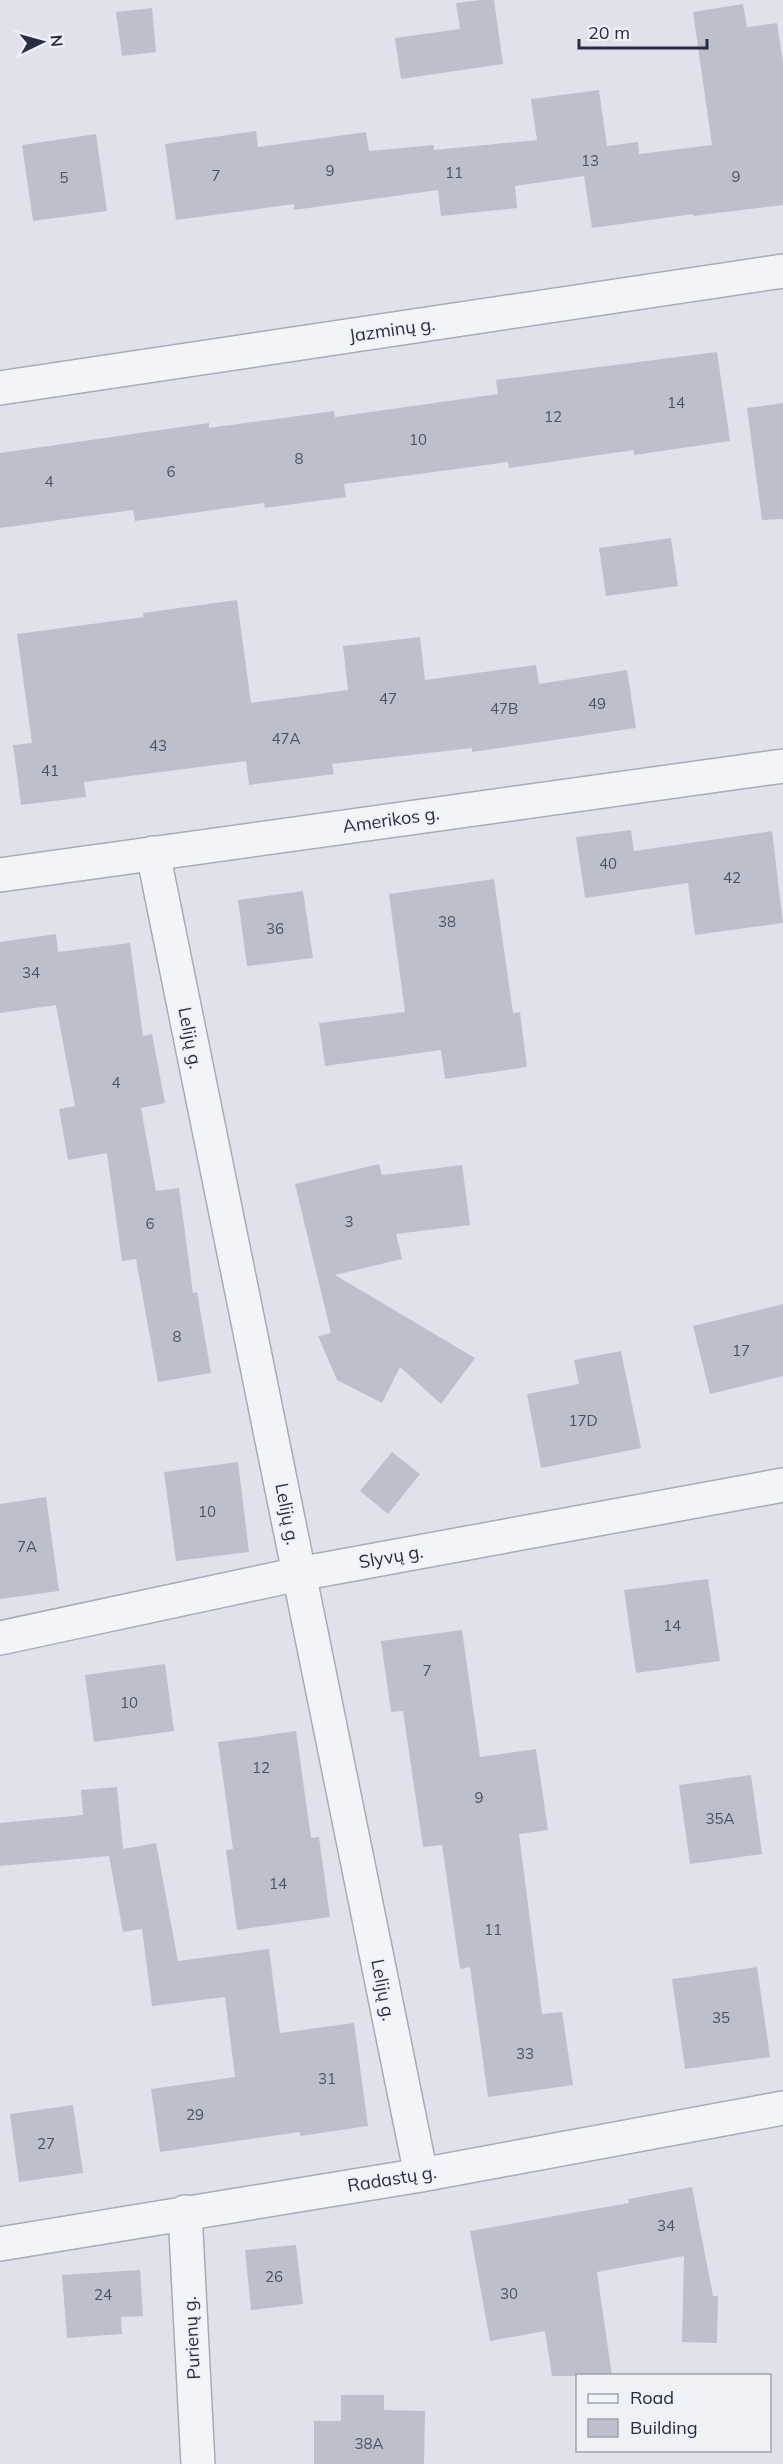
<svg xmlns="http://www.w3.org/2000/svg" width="783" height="2464" font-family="Mulish,sans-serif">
	<rect width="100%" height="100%" fill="#dfe2ea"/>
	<!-- building -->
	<path fill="#bcc0cd" d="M 480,0 L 494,0 L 503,64 L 401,79 L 395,38 L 460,29 L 456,3 Z
		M 743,4 L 747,27 L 777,23 L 783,63 L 783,205 L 693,216 L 693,214 L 592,228 L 584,176 L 515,186 L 517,208 L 441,216 L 438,190 L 294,210 L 294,204 L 176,220 L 165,144 L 256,131 L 258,147 L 366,132 L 369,151 L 434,145 L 434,150 L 537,140 L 531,99 L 599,90 L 607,146 L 638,142 L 639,154 L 712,145 L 693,12 Z
		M 152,8 L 156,52 L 122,56 L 116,12 Z
		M 96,134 L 107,211 L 33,221 L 22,145 Z
		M 717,352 L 730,441 L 634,455 L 634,450 L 509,468 L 508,462 L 344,484 L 346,497 L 265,508 L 264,503 L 135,521 L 133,510 L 0,528 L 0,453 L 209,423 L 209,428 L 334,411 L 335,417 L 498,394 L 496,380 Z
		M 783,403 L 783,519 L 762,520 L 747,408 Z
		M 671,538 L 678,586 L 606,596 L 599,548 Z
		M 237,600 L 251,703 L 348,690 L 343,646 L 420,637 L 425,680 L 536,665 L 539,684 L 627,670 L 636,728 L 472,752 L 472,748 L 332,764 L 334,774 L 249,785 L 246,761 L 84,782 L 86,797 L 21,805 L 13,745 L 32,743 L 17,634 L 144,617 L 143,613 Z
		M 631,830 L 634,851 L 772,831 L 783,923 L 695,935 L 688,883 L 585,898 L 576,837 Z
		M 494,879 L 513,1013 L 520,1012 L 527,1067 L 445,1079 L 441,1050 L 325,1066 L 319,1023 L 405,1012 L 389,894 Z
		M 303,891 L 313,958 L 247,966 L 238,900 Z
		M 56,934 L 58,952 L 130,943 L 143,1036 L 152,1034 L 165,1103 L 141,1108 L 156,1191 L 179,1188 L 193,1293 L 197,1292 L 211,1373 L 158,1382 L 136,1259 L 122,1261 L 107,1153 L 68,1160 L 59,1109 L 75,1106 L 56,1005 L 0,1013 L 0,942 Z
		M 379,1164 L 382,1175 L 462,1165 L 470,1225 L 396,1234 L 402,1259 L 335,1275 L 475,1358 L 441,1404 L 400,1367 L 382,1403 L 337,1380 L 318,1336 L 331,1333 L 295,1184 Z
		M 783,1304 L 783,1376 L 710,1394 L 693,1326 Z
		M 621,1351 L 641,1448 L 541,1468 L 527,1394 L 579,1384 L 574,1360 Z
		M 392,1452 L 420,1474 L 388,1514 L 360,1491 Z
		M 238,1462 L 249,1552 L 176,1561 L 164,1472 Z
		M 46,1497 L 59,1591 L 0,1599 L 0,1504 Z
		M 708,1579 L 720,1661 L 636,1673 L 624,1590 Z
		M 462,1630 L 480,1757 L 536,1749 L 548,1830 L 519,1834 L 542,2014 L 562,2012 L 573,2085 L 488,2097 L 470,1967 L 460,1969 L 442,1845 L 423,1847 L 403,1711 L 391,1712 L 381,1641 Z
		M 165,1664 L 174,1731 L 94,1742 L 85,1675 Z
		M 296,1731 L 311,1838 L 319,1837 L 330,1917 L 237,1930 L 226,1850 L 233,1849 L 218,1742 Z
		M 751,1775 L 762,1854 L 690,1864 L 679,1785 Z
		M 117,1787 L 123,1849 L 156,1843 L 178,1961 L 269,1949 L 280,2033 L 354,2023 L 368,2126 L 300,2136 L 300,2132 L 160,2152 L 151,2089 L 235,2077 L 225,1997 L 152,2006 L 142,1929 L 123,1932 L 109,1856 L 0,1866 L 0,1823 L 83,1815 L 81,1790 Z
		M 757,1967 L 770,2057 L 685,2069 L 672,1979 Z
		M 73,2105 L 83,2173 L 19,2182 L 10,2114 Z
		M 692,2187 L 713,2296 L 718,2296 L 717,2343 L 682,2342 L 684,2256 L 597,2272 L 612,2376 L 552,2376 L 545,2331 L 490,2341 L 470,2231 L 629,2203 L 628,2199 Z
		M 296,2245 L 303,2304 L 251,2310 L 245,2250 Z
		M 140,2270 L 143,2316 L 121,2317 L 122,2334 L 67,2338 L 62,2275 Z
		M 341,2395 L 384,2395 L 384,2410 L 425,2411 L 424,2464 L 314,2464 L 314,2421 L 341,2421 Z"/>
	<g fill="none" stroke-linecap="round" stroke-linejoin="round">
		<!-- minor casing -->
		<g stroke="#a8acb8" stroke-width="36">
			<path id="minor" d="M 0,388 L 783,271
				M 153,853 L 421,2175
				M 0,875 L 783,766
				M 0,1638 L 299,1574 L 783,1485
				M 185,2212 L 198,2464
				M 0,2244 L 421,2175 L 783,2108"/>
		</g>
		<!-- minor -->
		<use href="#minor" stroke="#f3f4f8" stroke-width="33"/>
	</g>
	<g text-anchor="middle" stroke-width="4.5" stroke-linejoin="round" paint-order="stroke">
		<!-- number labels -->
		<g font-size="15" fill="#4c5266">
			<text x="590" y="166">13</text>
			<text x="330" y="176">9</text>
			<text x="454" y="178">11</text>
			<text x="216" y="181">7</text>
			<text x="736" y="182">9</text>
			<text x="64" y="183">5</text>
			<text x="676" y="408">14</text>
			<text x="553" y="422">12</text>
			<text x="418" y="445">10</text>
			<text x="299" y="464">8</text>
			<text x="171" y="477">6</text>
			<text x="49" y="487">4</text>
			<text x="388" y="704">47</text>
			<text x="597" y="709">49</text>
			<text x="504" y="714">47B</text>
			<text x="286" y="744">47A</text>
			<text x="158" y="751">43</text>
			<text x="50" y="776">41</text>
			<text x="608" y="869">40</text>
			<text x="732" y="883">42</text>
			<text x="447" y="927">38</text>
			<text x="275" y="934">36</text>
			<text x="31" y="978">34</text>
			<text x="116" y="1088">4</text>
			<text x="349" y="1227">3</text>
			<text x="150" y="1229">6</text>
			<text x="177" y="1342">8</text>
			<text x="741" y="1356">17</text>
			<text x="583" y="1426">17D</text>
			<text x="207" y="1517">10</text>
			<text x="27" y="1552">7A</text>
			<text x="672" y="1631">14</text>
			<text x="427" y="1676">7</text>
			<text x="129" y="1708">10</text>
			<text x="261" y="1773">12</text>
			<text x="479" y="1803">9</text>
			<text x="720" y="1824">35A</text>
			<text x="278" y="1889">14</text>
			<text x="493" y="1935">11</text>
			<text x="721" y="2023">35</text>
			<text x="525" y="2059">33</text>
			<text x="327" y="2084">31</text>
			<text x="195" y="2120">29</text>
			<text x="46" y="2149">27</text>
			<text x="666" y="2231">34</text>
			<text x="274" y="2282">26</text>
			<text x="509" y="2299">30</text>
			<text x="103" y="2300">24</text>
			<text x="369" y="2449">38A</text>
		</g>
		<!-- street labels -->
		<g font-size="18" fill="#272d43" stroke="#eff1f7">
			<text transform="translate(392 330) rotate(-8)" y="6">Jazminų g.</text>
			<text transform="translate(391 820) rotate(-8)" y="6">Amerikos g.</text>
			<text transform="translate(190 1038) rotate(79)" y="6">Lelijų g.</text>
			<text transform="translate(287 1514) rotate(79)" y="6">Lelijų g.</text>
			<text transform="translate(391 1557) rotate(-10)" y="6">Slyvų g.</text>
			<text transform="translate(383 1990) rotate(79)" y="6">Lelijų g.</text>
			<text transform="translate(392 2179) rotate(-9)" y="6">Radastų g.</text>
			<text transform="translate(192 2338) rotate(-93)" y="6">Purienų g.</text>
		</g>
	</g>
	<!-- legend -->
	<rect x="576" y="2374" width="195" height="78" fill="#eff1f7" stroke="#9fa3af" stroke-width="1.5"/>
	<rect x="588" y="2394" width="30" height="9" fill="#f3f4f8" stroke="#9fa3af" stroke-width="1.5"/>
	<text x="630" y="2404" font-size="18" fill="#272d43">Road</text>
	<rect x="588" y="2419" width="30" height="18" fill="#bcc0cd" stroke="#9fa3af" stroke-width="1.5"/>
	<text x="630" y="2434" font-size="18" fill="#272d43">Building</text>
	<!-- north arrow -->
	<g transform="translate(42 42) rotate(85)" stroke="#eff1f7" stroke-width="4.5" paint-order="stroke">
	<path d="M0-4.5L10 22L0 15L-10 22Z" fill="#272d43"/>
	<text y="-9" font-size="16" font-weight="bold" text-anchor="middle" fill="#272d43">N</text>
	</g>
	<!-- scale -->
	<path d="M579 39v9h128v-9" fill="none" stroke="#272d43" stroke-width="3"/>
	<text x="588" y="39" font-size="18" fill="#272d43" stroke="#eff1f7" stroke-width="4.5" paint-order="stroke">20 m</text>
</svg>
